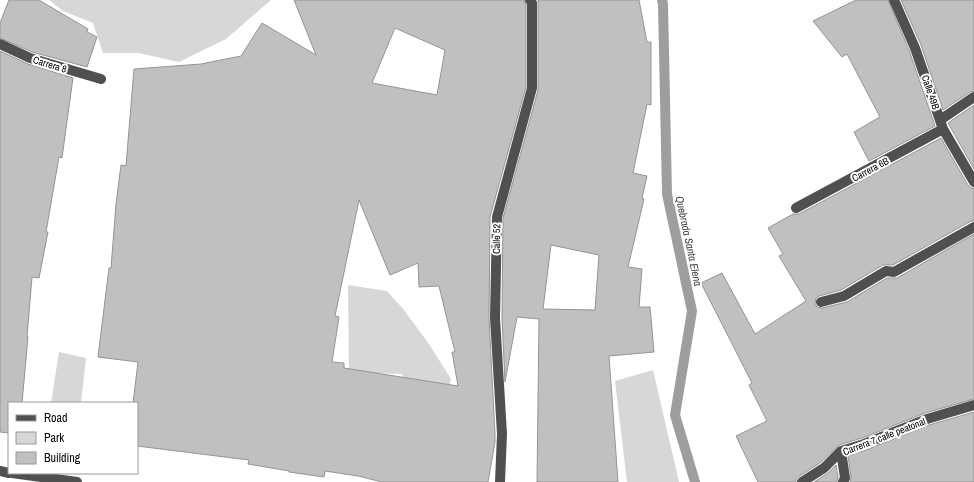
<svg xmlns="http://www.w3.org/2000/svg" width="974" height="482" font-family="'Archivo Narrow',sans-serif">
	<rect width="100%" height="100%" fill="#fff"/>
	<!-- green -->
	<path fill="#d7d7d7" d="M 49,0 L 271,0 L 226,39 L 179,62 L 138,53 L 103,53 L 93,23 L 63,11 Z
		M 348,285 L 387,291 L 404,310 L 429,344 L 451,379 L 448,391 L 406,388 L 402,374 L 373,373 L 349,382 Z
		M 59,352 L 86,358 L 81,403 L 51,403 Z
		M 653,370 L 679,482 L 627,482 L 615,381 Z"/>
	<g fill="none" stroke-linecap="round" stroke-linejoin="round">
		<!-- stream -->
		<path stroke="#9e9e9e" stroke-width="10" d="M 662,0 L 663,4 L 667,194 L 692,311 L 675,415 L 695,482"/>
	</g>
	<!-- building -->
	<path fill="#c0c0c0" stroke="#949494" fill-rule="evenodd" d="M 9,0 L 39,0 L 88,29 L 87,32 L 97,37 L 87,67 L 32,52 L 0,38 L 0,23 Z
		M 294,0 L 524,0 L 526,5 L 526,87 L 490,217 L 489,318 L 495,434 L 495,442 L 488,482 L 382,482 L 358,476 L 325,471 L 324,477 L 289,472 L 289,471 L 248,464 L 249,460 L 137,446 L 137,403 L 133,403 L 138,362 L 98,357 L 109,268 L 111,268 L 116,204 L 121,165 L 126,166 L 134,69 L 201,64 L 241,56 L 262,23 L 316,55 ZM 395,28 L 445,50 L 437,95 L 372,83 ZM 359,200 L 390,275 L 418,263 L 419,287 L 439,286 L 455,352 L 452,352 L 458,386 L 344,368 L 344,363 L 332,362 L 339,317 L 335,316 Z
		M 538,0 L 639,0 L 647,42 L 651,42 L 651,105 L 647,104 L 633,173 L 647,176 L 642,198 L 644,199 L 628,267 L 642,269 L 639,307 L 650,307 L 654,352 L 609,356 L 618,482 L 537,482 L 539,319 L 517,317 L 505,382 L 502,318 L 503,218 L 538,90 ZM 551,245 L 599,255 L 595,310 L 543,309 Z
		M 856,0 L 888,0 L 909,50 L 935,126 L 869,161 L 854,132 L 880,117 L 847,54 L 842,57 L 813,21 Z
		M 901,0 L 974,0 L 974,91 L 970,92 L 943,110 L 921,45 Z
		M 0,51 L 28,64 L 73,78 L 67,121 L 62,158 L 59,157 L 46,232 L 48,232 L 39,278 L 32,277 L 27,337 L 28,337 L 22,403 L 9,403 L 9,433 L 0,432 Z
		M 974,105 L 974,169 L 948,123 Z
		M 941,138 L 968,185 L 971,188 L 974,188 L 974,221 L 971,221 L 893,265 L 883,265 L 841,290 L 819,296 L 816,298 L 815,303 L 817,307 L 822,308 L 847,302 L 887,278 L 897,278 L 974,234 L 974,399 L 925,413 L 862,438 L 839,445 L 820,463 L 798,477 L 796,479 L 796,482 L 758,482 L 736,436 L 767,421 L 749,385 L 752,383 L 701,283 L 722,273 L 755,334 L 806,301 L 779,256 L 783,254 L 768,228 L 793,214 L 799,214 Z
		M 974,412 L 974,482 L 850,482 L 851,477 L 848,456 L 866,450 L 929,425 Z
		M 836,465 L 838,477 L 837,482 L 814,482 L 828,473 Z"/>
	<g fill="none" stroke-linecap="round" stroke-linejoin="round">
		<!-- minor -->
		<path stroke="#505050" stroke-width="10" d="M 894,0 L 915,48 L 943,129 L 974,182
			M 0,44 L 30,58 L 101,79
			M 940,120 L 974,97
			M 796,208 L 943,129
			M 821,302 L 844,296 L 886,271 L 894,272 L 974,227
			M 841,451 L 845,478 L 843,482
			M 0,471 L 9,473
			M 12,473 L 77,482
			M 500,482 L 502,434 L 495,318 L 497,217 L 532,88 L 532,3 L 530,0
			M 802,482 L 824,468 L 841,451 L 864,444 L 927,419 L 974,405"/>
	</g>
	<g text-anchor="middle" stroke-width="4" stroke-linejoin="round" paint-order="stroke">
		<!-- street labels -->
		<g font-size="10" fill="#000" stroke="#fff">
			<text transform="translate(50 64) rotate(17)" y="4">Carrera 8</text>
			<text transform="translate(931 92) rotate(71)" y="4">Calle 49B</text>
			<text transform="translate(870 169) rotate(-28)" y="4">Carrera 6B</text>
			<text transform="translate(496 239) rotate(-89)" y="4">Calle 52</text>
			<text transform="translate(884 436) rotate(-21)" y="4">Carrera 7 calle peatonal</text>
		</g>
		<!-- water labels -->
		<g font-size="11" font-style="italic" fill="#3f3f3f" stroke="#fff">
			<text transform="translate(689 241) rotate(78)" y="4">Quebrada Santa Elena</text>
		</g>
	</g>
	<!-- legend -->
	<rect x="8" y="402" width="130" height="72" fill="#ffffff" stroke="#999999"/>
	<rect x="16" y="415" width="20" height="6" fill="#505050" stroke="#999999"/>
	<text x="44" y="422" font-size="12" fill="#000000">Road</text>
	<rect x="16" y="432" width="20" height="12" fill="#d7d7d7" stroke="#999999"/>
	<text x="44" y="442" font-size="12" fill="#000000">Park</text>
	<rect x="16" y="452" width="20" height="12" fill="#c0c0c0" stroke="#999999"/>
	<text x="44" y="462" font-size="12" fill="#000000">Building</text>
</svg>
